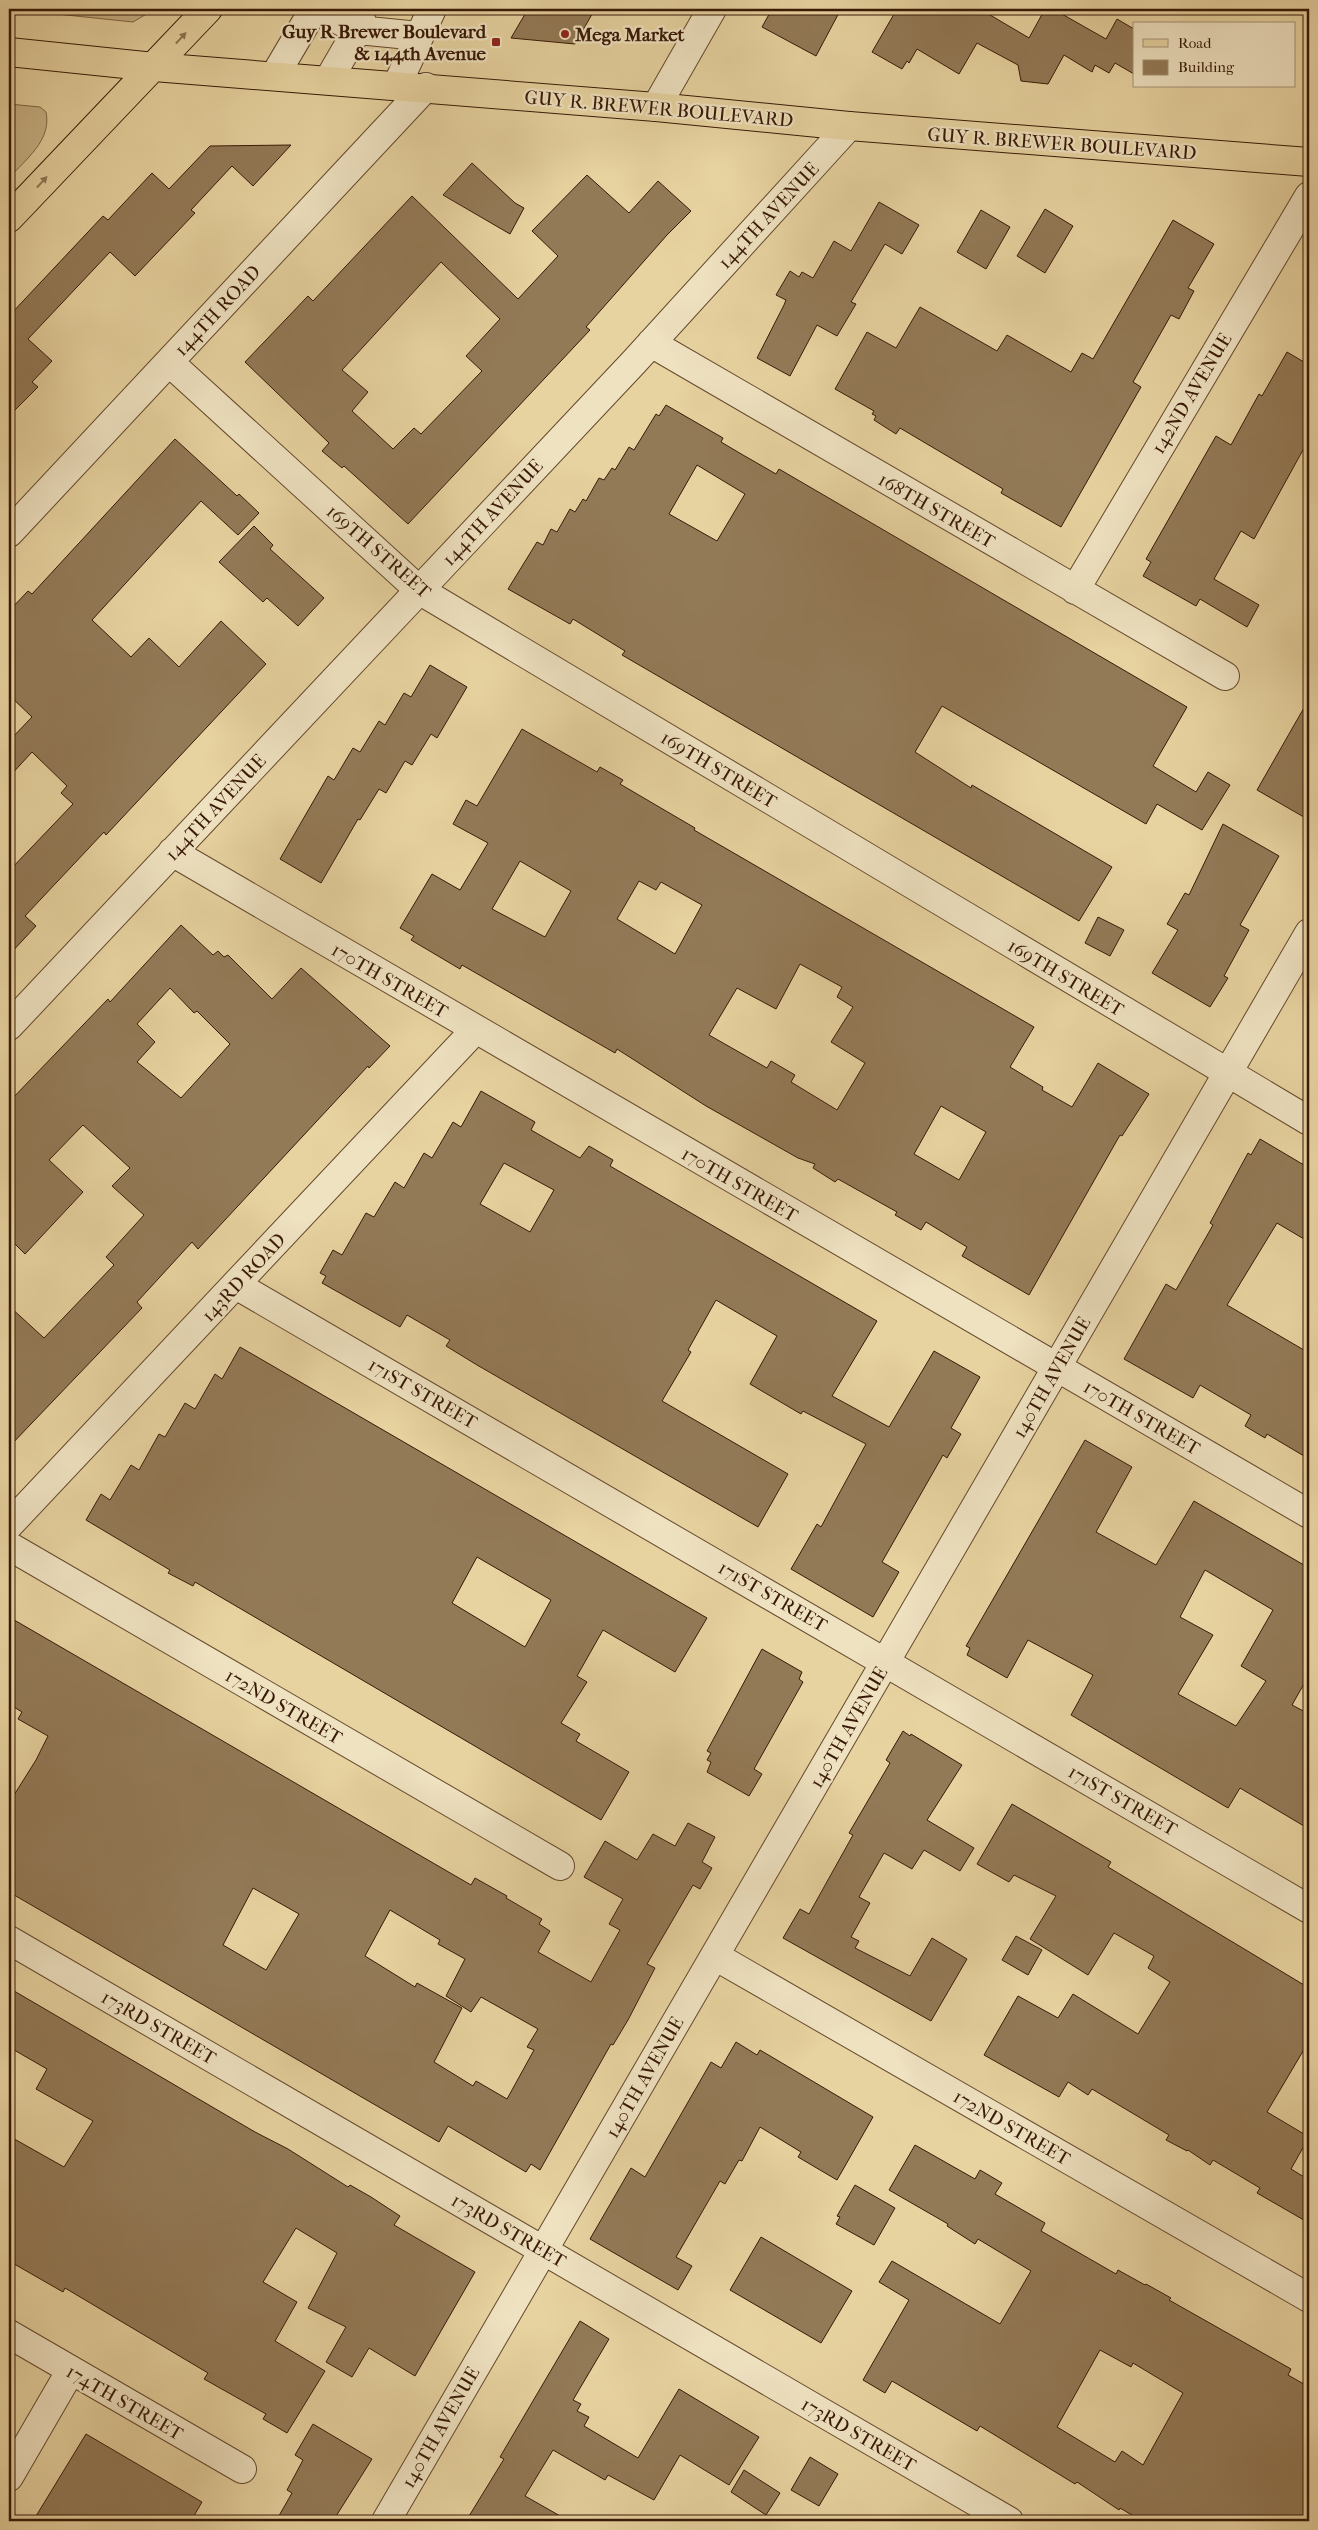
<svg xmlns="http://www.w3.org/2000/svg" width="1318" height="2530" font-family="'IM FELL French Canon',serif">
	<rect width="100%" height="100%" fill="#e7d3a0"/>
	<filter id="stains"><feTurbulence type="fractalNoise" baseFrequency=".004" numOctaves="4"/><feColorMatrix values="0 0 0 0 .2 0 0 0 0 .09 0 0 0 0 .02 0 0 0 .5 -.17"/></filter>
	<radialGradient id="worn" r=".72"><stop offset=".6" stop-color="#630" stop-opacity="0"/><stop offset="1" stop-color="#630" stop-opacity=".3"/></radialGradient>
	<!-- green -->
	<path fill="#c9b386" stroke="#806646" d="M 9,9 L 155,9 L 133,22 Z
		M 9,104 L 40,107 L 46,112 C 52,140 26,159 9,178 Z"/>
	<!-- building -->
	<path fill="#937a57" stroke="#381907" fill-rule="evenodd" d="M 528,9 L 595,9 L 575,44 L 511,38 Z
		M 772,9 L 841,9 L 816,56 L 762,27 Z
		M 897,9 L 980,9 L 1029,38 L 1045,9 L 1053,9 L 1106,39 L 1117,19 L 1134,29 L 1134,74 L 1115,63 L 1109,73 L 1095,65 L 1092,72 L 1064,55 L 1048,84 L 1021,81 L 1018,65 L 977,43 L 959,74 L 917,49 L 909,63 L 907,61 L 902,69 L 872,52 Z
		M 291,145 L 253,186 L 232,166 L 191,210 L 195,213 L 135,276 L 110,252 L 28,339 L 52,361 L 32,382 L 38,387 L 9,416 L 9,316 L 103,216 L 108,220 L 152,173 L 169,189 L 210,146 Z
		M 472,163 L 515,203 L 524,208 L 510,234 L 443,195 Z
		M 587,175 L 629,213 L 658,181 L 691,211 L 667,235 L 586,327 L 590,330 L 408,524 L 344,466 L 342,468 L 322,451 L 329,443 L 245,362 L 308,296 L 313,301 L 412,196 L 518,299 L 558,256 L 532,231 ZM 441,262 L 500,319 L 466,356 L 482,371 L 421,434 L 414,428 L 393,449 L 352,411 L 368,392 L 342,370 Z
		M 879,202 L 919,225 L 902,254 L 885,244 L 851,302 L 856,304 L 837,336 L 817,325 L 790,376 L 757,358 L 784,305 L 786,300 L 776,295 L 790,271 L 799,277 L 802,272 L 813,278 L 834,241 L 851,251 Z
		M 1045,209 L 1073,226 L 1045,273 L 1017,256 Z
		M 981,210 L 1010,227 L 986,269 L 957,252 Z
		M 1173,220 L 1214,244 L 1188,288 L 1194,291 L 1179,319 L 1171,315 L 1133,382 L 1141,387 L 1061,527 L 1001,493 L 1003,489 L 900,428 L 896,434 L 874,420 L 876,416 L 872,414 L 874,411 L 835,389 L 867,332 L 896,348 L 920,307 L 997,351 L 1007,335 L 1071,372 L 1082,353 L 1093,359 Z
		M 1287,352 L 1309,365 L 1309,439 L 1254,539 L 1241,531 L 1214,579 L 1259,605 L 1247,627 L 1200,599 L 1196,606 L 1143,576 L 1151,562 L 1146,559 L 1216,436 L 1231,445 L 1259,394 L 1262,396 Z
		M 666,405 L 723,438 L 721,442 L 743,455 L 776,474 L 779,469 L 1187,707 L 1153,766 L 1196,792 L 1208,772 L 1230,785 L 1202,830 L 1157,804 L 1146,824 L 942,706 L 915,752 L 971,788 L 972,785 L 1112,867 L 1079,921 L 622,655 L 625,651 L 573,619 L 570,624 L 508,589 L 537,542 L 543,545 L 551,529 L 557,532 L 570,509 L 575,512 L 583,499 L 586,501 L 599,478 L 604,480 L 612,468 L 615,470 L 629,447 L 634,450 L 656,414 L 659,416 ZM 697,465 L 745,494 L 717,541 L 669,514 Z
		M 175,439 L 237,496 L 239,494 L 259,513 L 238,535 L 201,501 L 92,620 L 131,657 L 149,638 L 179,667 L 221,621 L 266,664 L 106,835 L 104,832 L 25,916 L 36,926 L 9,955 L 9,871 L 73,804 L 61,793 L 67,786 L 32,752 L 9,777 L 9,741 L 32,717 L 9,695 L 9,611 L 28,591 L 32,594 Z
		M 254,526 L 273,545 L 270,549 L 324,598 L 298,626 L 267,598 L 263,602 L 219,562 Z
		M 430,665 L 467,687 L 437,738 L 431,734 L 412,765 L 405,761 L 386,793 L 379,789 L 360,820 L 358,819 L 321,883 L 280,859 L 328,776 L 334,780 L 353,748 L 360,752 L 379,721 L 385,725 L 404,693 L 411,697 Z
		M 1309,699 L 1309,820 L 1257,790 Z
		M 522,729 L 597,772 L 600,767 L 623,780 L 620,784 L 695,828 L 694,830 L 1034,1027 L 1010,1067 L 1043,1087 L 1042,1090 L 1072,1107 L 1098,1063 L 1149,1094 L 1122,1136 L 1120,1135 L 1029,1295 L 962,1256 L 967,1247 L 926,1222 L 921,1230 L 895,1215 L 897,1212 L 838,1179 L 835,1182 L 813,1168 L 815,1164 L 798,1158 L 706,1106 L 617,1049 L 615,1053 L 462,965 L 460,969 L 411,940 L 414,936 L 400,928 L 432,874 L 460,890 L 488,843 L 453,824 L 466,800 L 477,806 ZM 520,861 L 571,891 L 545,937 L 492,909 ZM 639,881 L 656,890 L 661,882 L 702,905 L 675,954 L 617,919 ZM 800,964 L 842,987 L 837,997 L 853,1007 L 831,1042 L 865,1063 L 837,1110 L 791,1082 L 795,1075 L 771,1061 L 767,1068 L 709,1035 L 737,988 L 776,1009 ZM 941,1106 L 986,1132 L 959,1180 L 914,1154 Z
		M 1223,824 L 1279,856 L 1240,925 L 1249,930 L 1224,976 L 1228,978 L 1210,1007 L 1152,973 L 1178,930 L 1167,924 L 1185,893 L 1189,895 Z
		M 1098,917 L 1124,930 L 1110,956 L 1085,943 Z
		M 181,925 L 213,955 L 218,951 L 224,957 L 228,955 L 272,999 L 301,968 L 390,1046 L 369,1068 L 368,1066 L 198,1249 L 192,1242 L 137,1302 L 142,1308 L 9,1447 L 9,1306 L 44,1338 L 114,1265 L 106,1257 L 144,1215 L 112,1186 L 130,1168 L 83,1125 L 49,1160 L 83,1192 L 25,1254 L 9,1238 L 9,1102 L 108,999 L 110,1002 ZM 170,988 L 194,1013 L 197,1011 L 230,1044 L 181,1098 L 137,1062 L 155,1042 L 137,1024 Z
		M 481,1091 L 535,1122 L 531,1130 L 580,1158 L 589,1146 L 613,1160 L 610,1166 L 877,1321 L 832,1396 L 889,1427 L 934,1351 L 980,1377 L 951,1428 L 961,1434 L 947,1458 L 943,1455 L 882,1562 L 899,1572 L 873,1617 L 791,1569 L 817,1524 L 821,1527 L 866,1444 L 803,1411 L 801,1414 L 750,1384 L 777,1336 L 716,1300 L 688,1350 L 691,1352 L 662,1401 L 788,1474 L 758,1527 L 477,1365 L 446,1346 L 450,1340 L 407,1315 L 400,1327 L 322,1283 L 326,1276 L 320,1273 L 333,1250 L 342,1255 L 366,1213 L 374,1217 L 395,1182 L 404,1188 L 424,1153 L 432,1158 L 453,1122 L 461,1127 ZM 504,1163 L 554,1190 L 530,1232 L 480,1204 Z
		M 1260,1139 L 1309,1168 L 1309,1242 L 1277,1223 L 1227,1305 L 1309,1353 L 1309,1459 L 1267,1434 L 1265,1438 L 1245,1426 L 1251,1415 L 1200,1385 L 1193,1398 L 1124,1359 L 1166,1284 L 1176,1290 L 1213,1225 L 1210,1223 L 1248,1153 L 1251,1155 Z
		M 240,1347 L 707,1618 L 675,1672 L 603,1630 L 577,1676 L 587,1682 L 561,1723 L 580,1734 L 576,1741 L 629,1772 L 601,1820 L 195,1582 L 193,1586 L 168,1573 L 170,1570 L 86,1520 L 101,1494 L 110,1500 L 131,1465 L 139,1470 L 159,1434 L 165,1437 L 185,1403 L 195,1409 L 215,1374 L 222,1379 ZM 477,1557 L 551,1600 L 525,1647 L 452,1603 Z
		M 1085,1440 L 1132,1467 L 1096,1532 L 1156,1565 L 1194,1501 L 1309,1568 L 1309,1675 L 1292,1705 L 1309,1714 L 1309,1829 L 1240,1788 L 1228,1808 L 1071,1715 L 1093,1675 L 1028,1640 L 1007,1678 L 967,1655 L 970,1648 L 966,1646 ZM 1205,1570 L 1273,1610 L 1241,1666 L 1266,1681 L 1236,1726 L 1178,1694 L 1213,1635 L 1180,1617 Z
		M 9,1617 L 471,1885 L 475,1878 L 507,1896 L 506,1898 L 542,1919 L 539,1924 L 550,1931 L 538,1952 L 591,1982 L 620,1930 L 609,1924 L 623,1899 L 584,1877 L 605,1841 L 637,1860 L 653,1834 L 675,1846 L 688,1823 L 715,1837 L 702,1862 L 712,1868 L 700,1889 L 693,1885 L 647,1964 L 655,1968 L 628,2020 L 613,2045 L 611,2044 L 540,2170 L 531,2164 L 526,2172 L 448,2126 L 439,2142 L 9,1892 L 9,1803 L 36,1760 L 48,1736 L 18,1719 L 22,1712 L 9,1704 ZM 253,1888 L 299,1914 L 266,1970 L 223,1945 ZM 390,1910 L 440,1940 L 438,1944 L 465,1959 L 446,1996 L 471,2012 L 481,1997 L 538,2029 L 527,2047 L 534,2050 L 507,2099 L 476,2081 L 473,2086 L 434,2062 L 462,2008 L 417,1983 L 415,1987 L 365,1956 Z
		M 762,1649 L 802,1672 L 799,1679 L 803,1682 L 754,1769 L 762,1774 L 749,1796 L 707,1772 L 711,1762 L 707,1760 L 711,1753 L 707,1751 Z
		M 903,1731 L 910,1736 L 911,1734 L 962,1765 L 927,1820 L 974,1848 L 960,1871 L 924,1850 L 912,1869 L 884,1853 L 859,1897 L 870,1903 L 851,1937 L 859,1941 L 855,1948 L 910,1976 L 932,1938 L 967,1959 L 931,2021 L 783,1938 L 800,1909 L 809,1914 L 853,1835 L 849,1833 L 890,1763 L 886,1760 Z
		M 1012,1804 L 1111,1862 L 1108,1867 L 1309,1988 L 1309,2041 L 1267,2112 L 1309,2137 L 1291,2169 L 1309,2180 L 1309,2223 L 1257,2193 L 1260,2188 L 1213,2160 L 1210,2165 L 1188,2150 L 1187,2151 L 1166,2140 L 1169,2135 L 1092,2089 L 1088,2095 L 1068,2082 L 1059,2097 L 984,2055 L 1018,1996 L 1058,2018 L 1073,1994 L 1138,2034 L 1170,1982 L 1148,1968 L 1154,1956 L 1114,1933 L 1088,1975 L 1030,1939 L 1056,1896 L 1014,1875 L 1009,1882 L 977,1864 Z
		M 1016,1936 L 1042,1950 L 1028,1975 L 1002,1960 Z
		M 9,1988 L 255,2132 L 288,2149 L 348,2187 L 350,2185 L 371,2197 L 400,2216 L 394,2225 L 475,2272 L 415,2376 L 369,2348 L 352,2377 L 326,2362 L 346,2327 L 308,2308 L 337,2253 L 296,2228 L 263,2282 L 297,2302 L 275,2341 L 325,2371 L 287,2433 L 263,2419 L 266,2414 L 204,2379 L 208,2373 L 65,2288 L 63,2292 L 9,2261 L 9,2136 L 64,2167 L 93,2121 L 36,2089 L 47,2069 L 9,2047 Z
		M 736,2042 L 757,2055 L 760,2050 L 873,2117 L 837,2180 L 798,2157 L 801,2152 L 760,2127 L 742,2161 L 739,2160 L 725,2184 L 720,2181 L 676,2257 L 692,2266 L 678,2290 L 590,2239 L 631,2168 L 645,2177 L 711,2062 L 721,2068 Z
		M 915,2145 L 975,2179 L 980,2170 L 1002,2183 L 995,2194 L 1045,2223 L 1041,2231 L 1116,2274 L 1118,2270 L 1145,2285 L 1146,2284 L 1171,2298 L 1169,2300 L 1291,2369 L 1288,2375 L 1309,2387 L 1309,2521 L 1142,2521 L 1120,2508 L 1119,2510 L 1077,2482 L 1075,2484 L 980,2426 L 977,2431 L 892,2381 L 885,2393 L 863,2380 L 909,2300 L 879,2282 L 892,2261 L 1000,2324 L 1031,2271 L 978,2239 L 975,2244 L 947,2226 L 948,2224 L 889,2190 ZM 1100,2350 L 1131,2367 L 1133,2363 L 1183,2393 L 1143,2465 L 1122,2451 L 1115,2462 L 1057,2427 Z
		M 855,2185 L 895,2208 L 874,2245 L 836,2224 L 840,2217 L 837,2216 Z
		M 761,2237 L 852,2291 L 821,2343 L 730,2290 Z
		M 580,2321 L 609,2339 L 573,2400 L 581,2404 L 577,2411 L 589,2417 L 584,2426 L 638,2458 L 679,2389 L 759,2437 L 729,2485 L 680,2455 L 654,2500 L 608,2475 L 605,2480 L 553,2450 L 525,2496 L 569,2521 L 466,2521 L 504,2459 L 500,2457 Z
		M 313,2424 L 372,2459 L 333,2521 L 276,2521 L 292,2493 L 287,2490 L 303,2460 L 295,2455 Z
		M 86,2434 L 202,2502 L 191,2521 L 33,2521 Z
		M 810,2457 L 838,2474 L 819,2506 L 791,2490 Z
		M 744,2470 L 780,2493 L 766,2515 L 731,2492 Z"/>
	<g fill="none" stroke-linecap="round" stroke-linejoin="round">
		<!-- minor casing -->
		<g stroke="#64482d" stroke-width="30">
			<path id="minor" d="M 317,9 L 358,30 L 419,36
				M 275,75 L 314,9
				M 329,79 L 362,22
				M 397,85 L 432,9
				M 656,107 L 712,9
				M 651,343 L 1225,676
				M 169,362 L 419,590 L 1309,1121
				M 9,533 L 426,87
				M 1075,590 L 1309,196
				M 172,852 L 1309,1514
				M 9,1026 L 634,362 L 849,126
				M 236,1285 L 1309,1909
				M 9,1525 L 475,1030
				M 9,1546 L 560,1866
				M 9,1940 L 1009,2521
				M 715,1956 L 1309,2298
				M 9,2334 L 242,2469
				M 9,2477 L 71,2370
				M 386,2521 L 1309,933"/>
		</g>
		<!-- major casing -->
		<g stroke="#381907" stroke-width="30">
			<path id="major" d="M 9,52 L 154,67 L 656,107 L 849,126 L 1309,162
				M 9,218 L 208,9"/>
		</g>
		<!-- minor -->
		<use href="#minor" stroke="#efe2c1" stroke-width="28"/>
		<!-- major -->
		<use href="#major" stroke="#e7d3a0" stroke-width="28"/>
	</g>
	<!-- one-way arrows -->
	<defs><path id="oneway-solid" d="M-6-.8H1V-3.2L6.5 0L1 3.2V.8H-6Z" transform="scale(1.25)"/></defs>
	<g fill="#907654">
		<use href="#oneway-solid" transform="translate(181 38) rotate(-47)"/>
		<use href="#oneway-solid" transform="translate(42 182) rotate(-47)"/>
	</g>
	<!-- markers -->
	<g fill="#8f2418" stroke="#efe2c1" stroke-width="2">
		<circle cx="565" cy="34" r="5"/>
		<rect x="491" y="37" width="10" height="10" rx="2.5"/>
	</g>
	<g text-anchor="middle" stroke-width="4.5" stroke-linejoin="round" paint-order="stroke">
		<!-- poi labels -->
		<g font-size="19" font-weight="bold" fill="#381907" stroke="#efe2c1" text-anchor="end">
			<text x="486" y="38">Guy R Brewer Boulevard<tspan x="486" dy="22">&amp; 144th Avenue</tspan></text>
			<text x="575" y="41" text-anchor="start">Mega Market</text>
		</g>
		<!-- street labels -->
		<g font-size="19" fill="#381907" stroke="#efe2c1">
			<text transform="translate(659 108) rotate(5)" y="7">GUY R. BREWER BOULEVARD</text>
			<text transform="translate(1062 143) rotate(4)" y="7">GUY R. BREWER BOULEVARD</text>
			<text transform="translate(768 215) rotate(-47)" y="7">144TH AVENUE</text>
			<text transform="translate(217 310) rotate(-47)" y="7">144TH ROAD</text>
			<text transform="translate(1191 393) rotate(-59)" y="7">142ND AVENUE</text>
			<text transform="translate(937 510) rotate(30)" y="7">168TH STREET</text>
			<text transform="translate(492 512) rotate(-47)" y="7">144TH AVENUE</text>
			<text transform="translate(379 551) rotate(41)" y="7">169TH STREET</text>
			<text transform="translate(719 769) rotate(31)" y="7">169TH STREET</text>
			<text transform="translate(215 807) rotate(-47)" y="7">144TH AVENUE</text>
			<text transform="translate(1066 977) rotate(31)" y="7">169TH STREET</text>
			<text transform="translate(390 980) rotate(30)" y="7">170TH STREET</text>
			<text transform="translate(740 1184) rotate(30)" y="7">170TH STREET</text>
			<text transform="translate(243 1277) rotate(-47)" y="7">143RD ROAD</text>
			<text transform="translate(1051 1377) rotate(-60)" y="7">140TH AVENUE</text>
			<text transform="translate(423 1393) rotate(30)" y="7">171ST STREET</text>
			<text transform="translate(1142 1417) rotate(30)" y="7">170TH STREET</text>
			<text transform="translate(773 1596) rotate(30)" y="7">171ST STREET</text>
			<text transform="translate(284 1706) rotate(30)" y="7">172ND STREET</text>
			<text transform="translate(848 1727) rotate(-60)" y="7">140TH AVENUE</text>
			<text transform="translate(1123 1800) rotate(30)" y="7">171ST STREET</text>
			<text transform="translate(159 2027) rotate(30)" y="7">173RD STREET</text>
			<text transform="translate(644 2077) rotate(-60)" y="7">140TH AVENUE</text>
			<text transform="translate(1012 2127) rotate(30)" y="7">172ND STREET</text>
			<text transform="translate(509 2230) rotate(30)" y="7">173RD STREET</text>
			<text transform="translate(125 2402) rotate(30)" y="7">174TH STREET</text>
			<text transform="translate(440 2427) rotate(-60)" y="7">140TH AVENUE</text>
			<text transform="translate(859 2434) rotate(30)" y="7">173RD STREET</text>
		</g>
	</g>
	<!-- margin -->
	<rect width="1318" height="2530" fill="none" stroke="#e7d3a0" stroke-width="30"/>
	<rect x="10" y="10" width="1298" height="2510" fill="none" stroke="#381907" stroke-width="2.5"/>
	<rect x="15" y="15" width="1288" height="2500" fill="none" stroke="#381907"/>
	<!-- legend -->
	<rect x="1133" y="22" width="162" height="65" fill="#efe2c1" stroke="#a69277"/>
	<rect x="1143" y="39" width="25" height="8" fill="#e7d3a0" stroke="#a69277"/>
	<text x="1178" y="48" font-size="15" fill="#381907">Road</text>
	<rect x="1143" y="60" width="25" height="15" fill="#937a57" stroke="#a69277"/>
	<text x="1178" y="72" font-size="15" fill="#381907">Building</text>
	<rect width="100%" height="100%" filter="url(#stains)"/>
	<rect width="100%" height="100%" fill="url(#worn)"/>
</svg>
